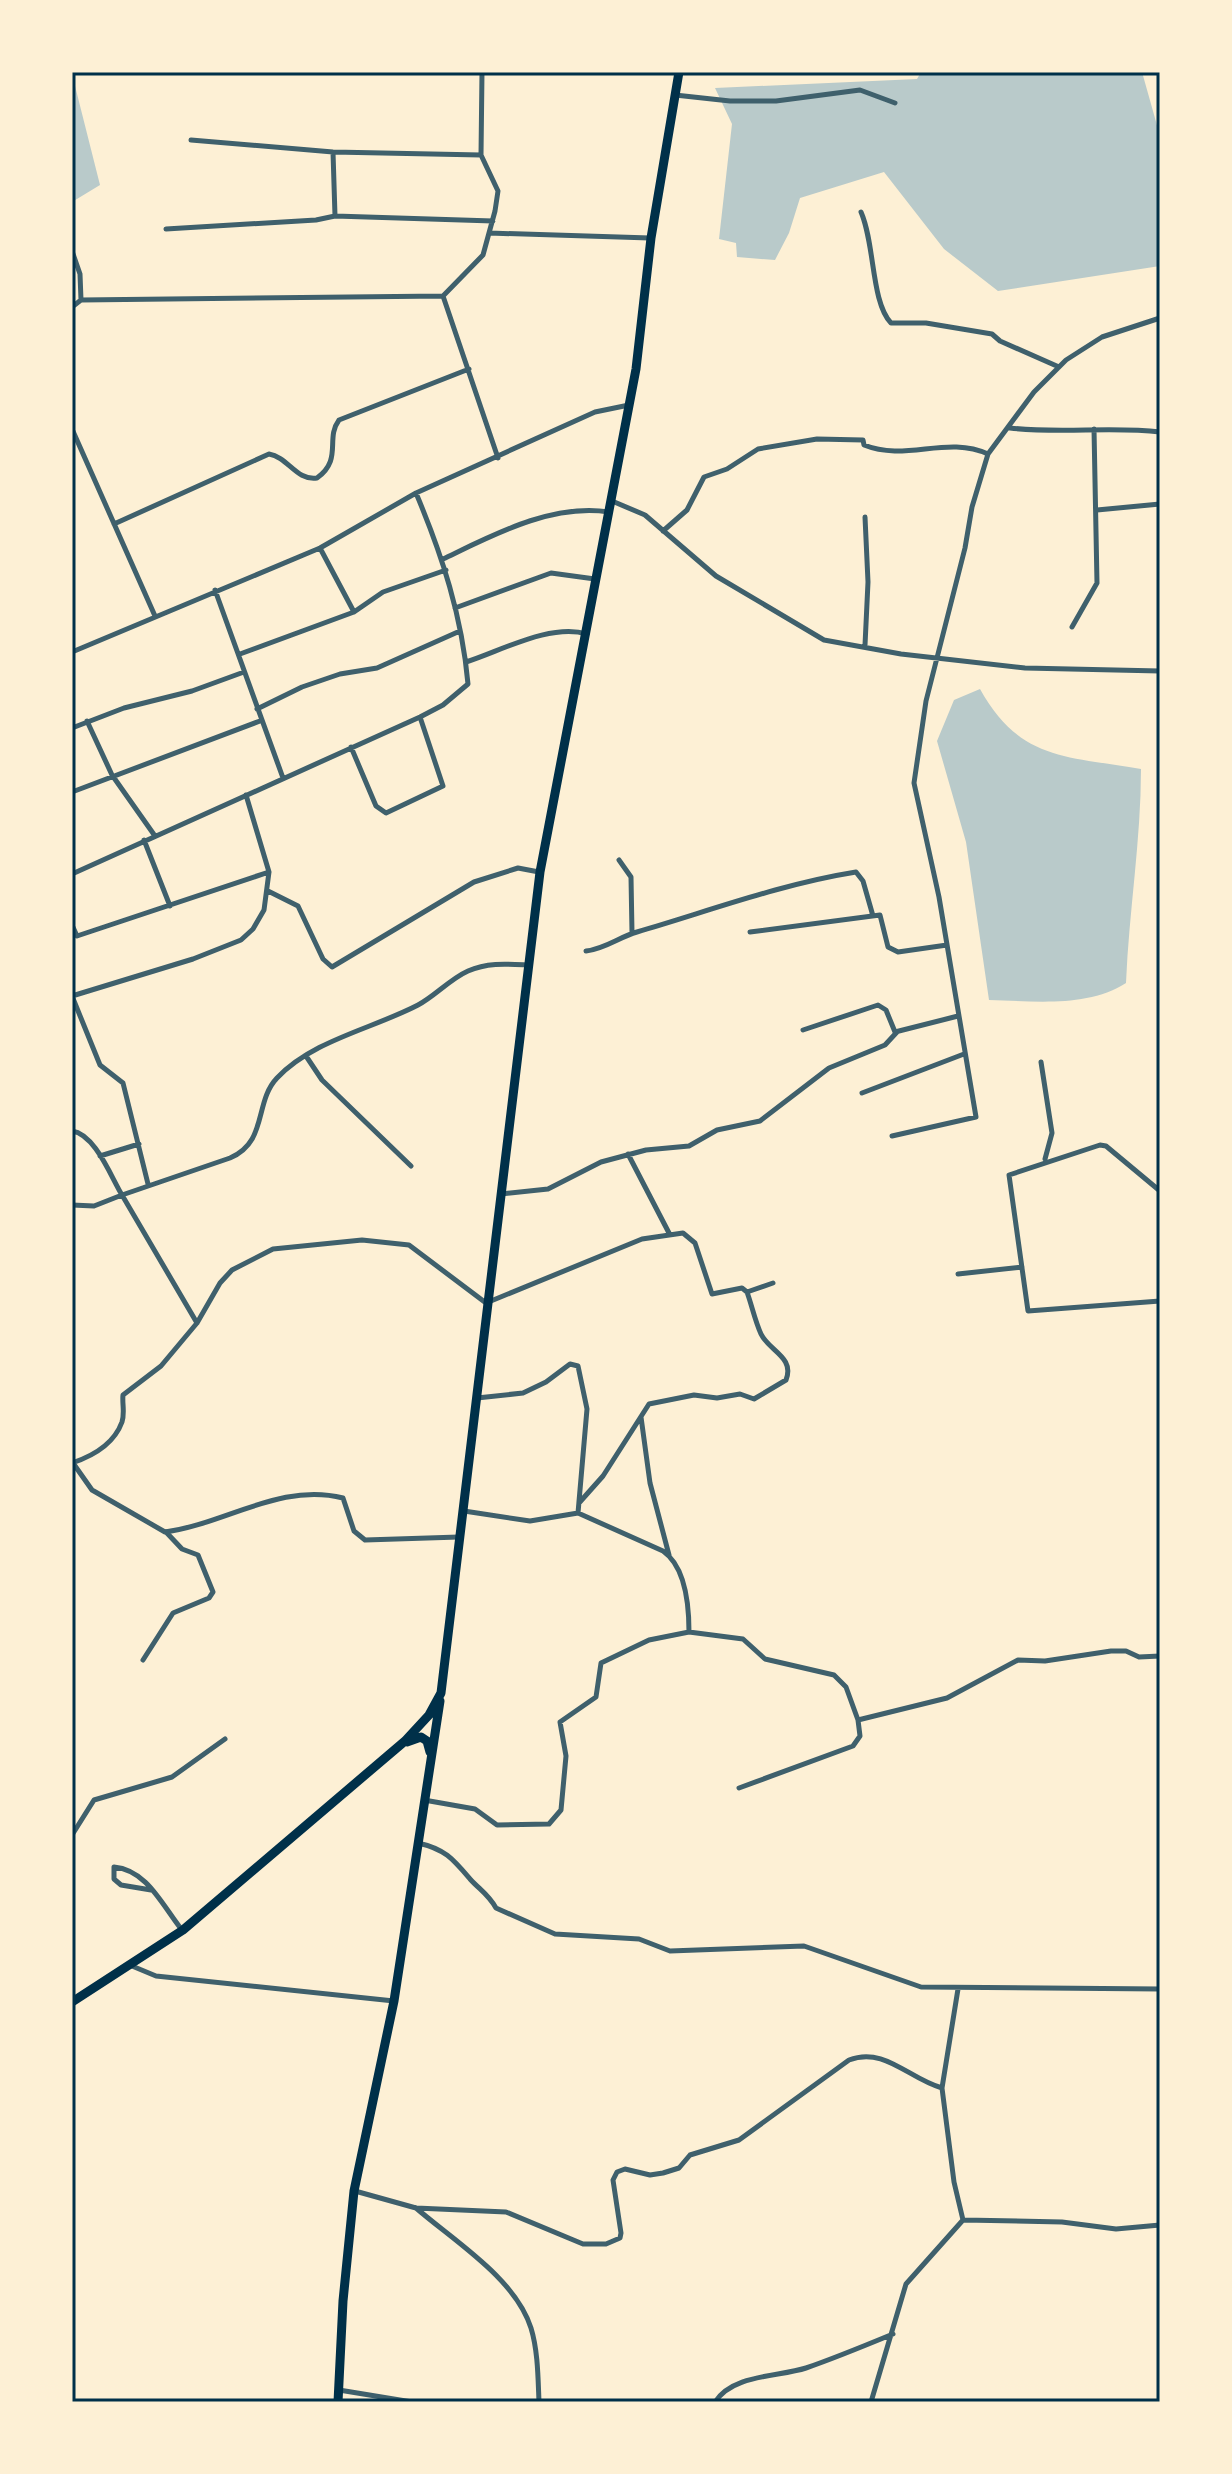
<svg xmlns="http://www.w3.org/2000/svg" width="1232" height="2474" font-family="Figtree,sans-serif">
	<rect width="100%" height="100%" fill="#fdf0d5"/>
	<!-- green -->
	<path fill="#b9caca" d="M 921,72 L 1142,72 L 1160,136 L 1160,266 L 998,291 L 944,249 L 884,172 L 800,198 L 789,233 L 775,260 L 737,257 L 736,243 L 719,239 L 732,124 L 715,88 L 917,79 Z
		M 72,74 L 100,185 L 72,202 Z
		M 980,689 C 1020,761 1067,756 1141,769 C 1141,840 1129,911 1126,983 C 1087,1008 1034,1001 989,1000 L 966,842 L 937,741 L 954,700 Z"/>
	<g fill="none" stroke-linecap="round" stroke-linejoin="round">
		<!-- minor -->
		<path stroke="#3f606c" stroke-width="5" d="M 675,95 L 730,101 L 776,101 L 860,90 L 895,103
			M 191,140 L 333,152 L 481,155
			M 333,152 L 335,216
			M 861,212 C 875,244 871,302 891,323 L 926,323 L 992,334 L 1000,341 L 1059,367
			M 166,229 L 316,220 L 335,216 L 493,221
			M 489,233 L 650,238
			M 72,251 L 80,274 L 81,300 L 72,307
			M 443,296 L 483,255 L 495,211 L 498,191 L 481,155 L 482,72
			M 81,300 L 443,296 L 498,458
			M 1010,428 C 1061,434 1111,426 1160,432
			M 72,429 L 155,616
			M 612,501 L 645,515 L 716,576 L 824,640 L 901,654 L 1025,668 L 1160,671
			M 1097,510 L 1160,504
			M 114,524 L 269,454 C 288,457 296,481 317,478 C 343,459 325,439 339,420 L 469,369
			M 663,531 L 687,510 L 704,477 L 727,469 L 758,449 L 817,439 L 863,440 L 864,445 C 906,462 947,435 988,454
			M 320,548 L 354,612
			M 443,559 C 493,535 552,503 609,512
			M 215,590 L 283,778
			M 455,608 L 551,573 L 595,579
			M 1072,627 L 1097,583 L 1094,429
			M 865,645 L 868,582 L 865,517
			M 72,652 L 320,548 L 416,493 L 595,412 L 629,405
			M 240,654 L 354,612 L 383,592 L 446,570
			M 466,662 C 501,651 550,623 587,634
			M 257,709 L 302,687 L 340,674 L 377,668 L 460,631
			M 87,721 L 112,775 L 155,836
			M 72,728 L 124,708 L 192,691 L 244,672
			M 351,747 L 376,806 L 386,813 L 443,786 L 420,717
			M 72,792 L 260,721
			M 144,840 L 170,906
			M 619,860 L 631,877 L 632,933
			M 72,874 L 420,717 L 443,705 L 468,684 C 462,616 442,555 416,493
			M 268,891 L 298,906 L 323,959 L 332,967 L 474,882 L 518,868 L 539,872
			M 72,925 L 77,936 L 269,872
			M 750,932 L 880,915 L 888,947 L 898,952 L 947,945
			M 586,951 C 605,949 619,937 637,932 C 709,911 781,884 856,872 L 863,881 L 873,916
			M 72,996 L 193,959 L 241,940 L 253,929 L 264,910 L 269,872 L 246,795
			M 72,996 L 100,1065 L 123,1083 L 148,1184
			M 803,1030 L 878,1005 L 886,1010 L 895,1032 L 958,1016
			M 306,1056 L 322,1080 L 411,1166
			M 1041,1062 L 1052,1133 L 1045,1159
			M 862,1093 L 964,1054
			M 72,1131 C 95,1134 111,1177 122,1195 L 230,1158 C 268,1142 254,1102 277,1078 C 313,1040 372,1029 418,1005 C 435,996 450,979 468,971 C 488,962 508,964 529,965
			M 892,1136 L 976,1117 L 939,897 L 914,783 L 926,701 L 965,548 L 972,507 L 988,454 L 1034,392 L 1066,360 L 1102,337 L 1160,318
			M 628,1154 L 669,1233
			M 100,1156 L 139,1144
			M 1160,1191 L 1106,1146 L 1100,1145 L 1009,1175 L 1028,1311 L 1160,1301
			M 501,1194 L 548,1189 L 601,1162 L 646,1150 L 689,1146 L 717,1130 L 760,1121 L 829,1068 L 885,1045 L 897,1032
			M 72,1205 L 94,1206 L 122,1195 L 197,1323
			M 958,1274 L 1022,1267
			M 477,1398 L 523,1393 L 546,1382 L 570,1364 L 578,1366 L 587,1409 L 578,1513
			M 641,1417 L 650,1483 L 669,1555
			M 72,1463 C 93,1456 114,1444 122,1422 C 125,1413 122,1403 123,1395 L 161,1366 L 197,1323 L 220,1283 L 232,1270 L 273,1249 L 362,1240 L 409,1245 L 486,1303 L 642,1239 L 683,1233 L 695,1243 L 712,1294 L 742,1288 L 747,1292 L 773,1283
			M 73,1463 L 92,1490 L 165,1532 C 225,1524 281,1482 343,1498 L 354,1531 L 365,1540 L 459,1537
			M 579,1503 L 603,1476 L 649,1404 L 694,1395 L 717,1398 L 740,1394 L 754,1399 L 786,1380 C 795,1357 769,1351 761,1334 C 755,1321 752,1306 747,1292
			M 464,1511 L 530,1521 L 578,1513 L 663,1551 C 686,1567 689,1606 689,1632 L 743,1639 L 765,1659 L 834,1675 L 846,1687 L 858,1720 L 947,1698 L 1018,1660 L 1045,1661 L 1111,1651 L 1126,1651 L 1139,1657 L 1160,1656
			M 143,1660 L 173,1613 L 209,1598 L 213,1592 L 198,1555 L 182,1549 L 166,1532
			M 739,1788 L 853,1746 L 860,1736 L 858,1720
			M 424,1800 L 475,1809 L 497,1825 L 549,1824 L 561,1810 L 566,1756 L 560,1722 L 596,1697 L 601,1663 L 649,1640 L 689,1632
			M 72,1835 L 94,1800 L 172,1777 L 225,1739
			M 418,1843 C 445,1849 453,1859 470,1879 C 480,1890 488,1894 496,1908 L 555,1934 L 639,1939 L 670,1951 L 804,1946 L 921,1987 L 1160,1989
			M 151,1890 L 121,1885 L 114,1879 L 114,1867 C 147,1870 162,1905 182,1930
			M 132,1966 L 156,1976 L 394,2001
			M 958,1989 L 942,2088 L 954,2182 L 963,2220
			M 355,2191 L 416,2208 L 506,2212 L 583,2244 L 606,2244 L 620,2238 L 621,2233 L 613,2180 L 617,2172 L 625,2169 L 650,2175 L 663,2173 L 679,2168 L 690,2155 L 739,2140 L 849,2060 C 884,2046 909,2079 942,2088
			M 416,2208 C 454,2241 515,2278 531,2328 C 538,2351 538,2378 539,2402
			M 963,2220 L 1062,2222 L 1116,2229 L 1160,2225
			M 339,2390 L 412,2402
			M 470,2402 L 485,2402
			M 715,2402 C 733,2374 778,2377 806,2368 C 835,2358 864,2346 893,2334
			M 871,2402 L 906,2284 L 963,2220"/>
		<!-- trunk -->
		<path stroke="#003049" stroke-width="9" d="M 407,1742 L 421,1737 L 427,1741 L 430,1752
			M 72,2002 L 183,1930 L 405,1741 L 429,1715 L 441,1693 L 540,872 L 636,369 L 651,238 L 679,72
			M 338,2402 L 343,2301 L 354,2191 L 394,2001 L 440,1701"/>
	</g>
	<!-- border -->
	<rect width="1232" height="2474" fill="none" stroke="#fdf0d5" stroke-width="148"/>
	<rect x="74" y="74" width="1084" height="2326" fill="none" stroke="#003049" stroke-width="3"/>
</svg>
